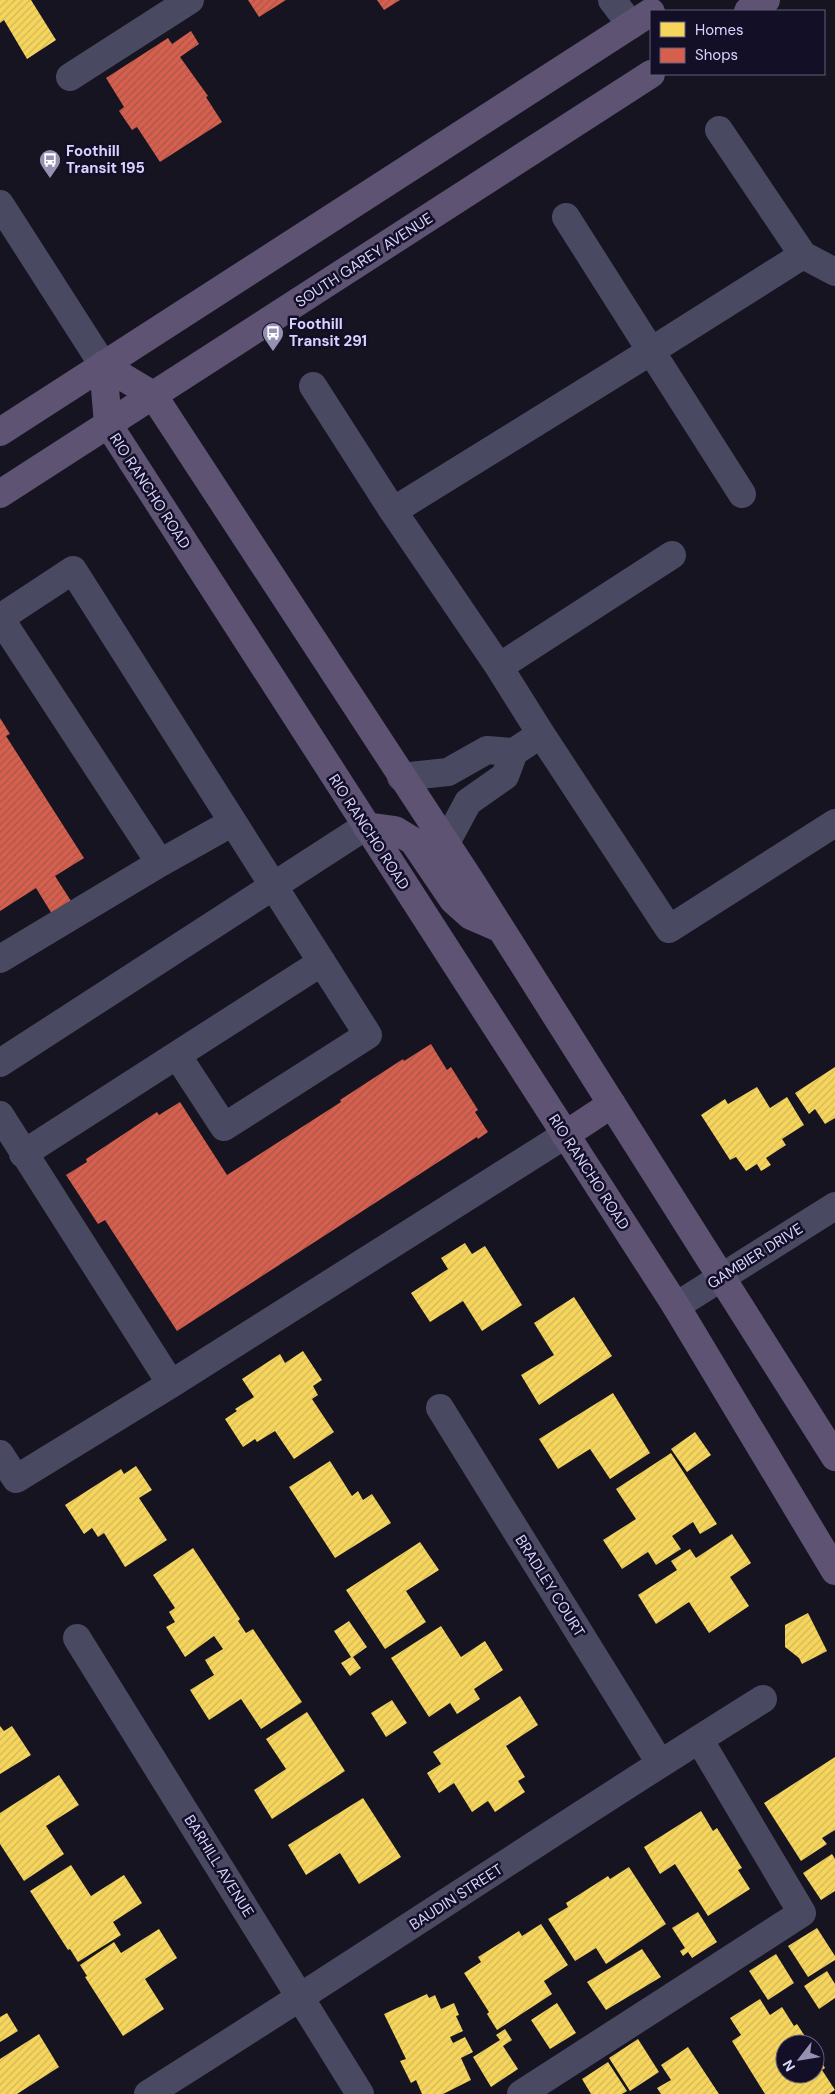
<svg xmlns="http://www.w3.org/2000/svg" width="835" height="2094" font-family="'DM Sans',sans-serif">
	<defs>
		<pattern id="homes-hatch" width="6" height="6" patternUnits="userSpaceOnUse" patternTransform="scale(1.25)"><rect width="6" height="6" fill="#f6d55c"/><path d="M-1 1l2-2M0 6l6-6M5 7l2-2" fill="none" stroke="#d2b759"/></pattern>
		<pattern id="shops-hatch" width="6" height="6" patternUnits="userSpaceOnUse" patternTransform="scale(1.25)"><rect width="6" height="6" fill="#d6604d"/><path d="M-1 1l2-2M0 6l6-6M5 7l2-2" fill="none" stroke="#a9564d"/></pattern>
	</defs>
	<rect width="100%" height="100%" fill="#161421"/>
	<!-- homes -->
	<path fill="url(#homes-hatch)" d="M 0,0 L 31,0 L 56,40 L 27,59 L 4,20 L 0,23 Z
		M 835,1067 L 835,1118 L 825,1124 L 815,1109 L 809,1114 L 795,1093 Z
		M 757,1087 L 770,1108 L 787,1097 L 804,1125 L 782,1139 L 786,1145 L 766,1158 L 771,1165 L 761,1171 L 757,1164 L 746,1171 L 736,1157 L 730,1160 L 701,1115 L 725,1099 L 728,1104 Z
		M 465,1243 L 472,1254 L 485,1246 L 522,1305 L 482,1331 L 463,1301 L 430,1322 L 411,1293 L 448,1269 L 441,1258 Z
		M 574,1297 L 612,1356 L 539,1405 L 521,1375 L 554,1355 L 534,1323 Z
		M 303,1351 L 322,1380 L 313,1386 L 318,1395 L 312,1399 L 334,1432 L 294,1459 L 275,1431 L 257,1442 L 255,1439 L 243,1447 L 225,1419 L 237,1411 L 235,1409 L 254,1397 L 242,1379 L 280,1354 L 285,1363 Z
		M 613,1393 L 650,1453 L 610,1479 L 590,1449 L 558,1469 L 539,1439 Z
		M 695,1432 L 711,1455 L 687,1472 L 671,1449 Z
		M 671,1453 L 717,1524 L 700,1534 L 693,1522 L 672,1536 L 681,1549 L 656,1565 L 648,1552 L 622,1569 L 603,1540 L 636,1519 L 616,1489 Z
		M 330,1461 L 352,1496 L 358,1491 L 363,1500 L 372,1494 L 391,1523 L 335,1558 L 289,1487 Z
		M 136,1466 L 152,1490 L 139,1498 L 167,1540 L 125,1567 L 104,1533 L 98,1537 L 92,1528 L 84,1534 L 65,1505 L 121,1469 L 124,1474 Z
		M 732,1534 L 751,1563 L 730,1577 L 749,1606 L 709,1633 L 689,1602 L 656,1624 L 638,1595 L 677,1570 L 671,1561 L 690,1549 L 696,1558 Z
		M 420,1542 L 439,1570 L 406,1591 L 426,1622 L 385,1649 L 346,1590 Z
		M 193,1548 L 240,1619 L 238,1621 L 246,1633 L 253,1629 L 302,1702 L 261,1729 L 241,1699 L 209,1720 L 190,1690 L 214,1675 L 205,1660 L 223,1649 L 214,1636 L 185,1657 L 166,1627 L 175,1622 L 169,1612 L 175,1608 L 153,1575 Z
		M 808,1613 L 827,1651 L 802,1664 L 799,1658 L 785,1647 L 785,1625 Z
		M 349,1621 L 367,1647 L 353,1657 L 361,1668 L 350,1676 L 341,1663 L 351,1657 L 334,1631 Z
		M 441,1626 L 461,1657 L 485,1641 L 503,1670 L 474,1689 L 480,1699 L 457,1714 L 450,1703 L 429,1717 L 391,1658 Z
		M 520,1696 L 538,1725 L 506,1746 L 525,1777 L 518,1781 L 525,1792 L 495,1812 L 488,1801 L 472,1812 L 454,1783 L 439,1793 L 427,1773 L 441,1764 L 433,1752 Z
		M 392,1700 L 407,1723 L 386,1737 L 371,1713 Z
		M 307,1712 L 345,1771 L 272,1819 L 254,1790 L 286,1769 L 266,1739 Z
		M 0,1726 L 4,1731 L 12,1726 L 31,1755 L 0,1774 Z
		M 835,1757 L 835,1830 L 822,1838 L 827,1844 L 801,1861 L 764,1803 Z
		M 59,1775 L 79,1805 L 46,1826 L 64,1854 L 24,1881 L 0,1844 L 0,1813 Z
		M 363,1798 L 401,1857 L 359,1884 L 340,1853 L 306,1875 L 288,1845 Z
		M 701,1811 L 713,1831 L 717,1828 L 742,1868 L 738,1870 L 750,1889 L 708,1916 L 675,1864 L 660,1874 L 644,1847 Z
		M 832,1854 L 835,1859 L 835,1891 L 821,1900 L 803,1873 Z
		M 71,1865 L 91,1896 L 124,1875 L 142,1903 L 113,1922 L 121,1935 L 78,1962 L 70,1949 L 68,1950 L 30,1891 Z
		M 629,1867 L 666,1924 L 606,1964 L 596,1948 L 575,1961 L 548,1919 L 568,1907 L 566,1903 L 608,1876 L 610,1879 Z
		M 698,1912 L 717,1942 L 692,1958 L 688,1952 L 683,1956 L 680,1951 L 685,1948 L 672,1928 Z
		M 541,1924 L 568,1965 L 544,1981 L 552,1994 L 497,2030 L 487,2014 L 489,2012 L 464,1973 L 481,1962 L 478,1957 L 519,1931 L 522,1936 Z
		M 817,1928 L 835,1956 L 835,1960 L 808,1977 L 788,1946 Z
		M 159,1929 L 177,1958 L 145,1979 L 164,2009 L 123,2036 L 85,1977 L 87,1976 L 80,1965 L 114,1942 L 121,1953 Z
		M 642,1949 L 661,1977 L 606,2010 L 587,1982 Z
		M 776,1954 L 794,1983 L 768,2000 L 749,1971 Z
		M 827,1971 L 835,1984 L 835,1998 L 819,2009 L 804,1986 Z
		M 427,1994 L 429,1998 L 435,1995 L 441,2009 L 454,2003 L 459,2015 L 456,2016 L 463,2031 L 450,2037 L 453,2043 L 465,2037 L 473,2052 L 461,2058 L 471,2080 L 443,2094 L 422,2094 L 416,2080 L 411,2083 L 400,2061 L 406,2059 L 384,2014 Z
		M 760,1999 L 770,2015 L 782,2007 L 794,2026 L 797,2024 L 810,2044 L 785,2044 L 785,2074 L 815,2074 L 815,2051 L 825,2068 L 822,2070 L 835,2090 L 829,2094 L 765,2094 L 732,2041 L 741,2035 L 730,2018 Z
		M 557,2003 L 576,2033 L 550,2049 L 531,2020 Z
		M 7,2013 L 18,2031 L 0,2042 L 0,2017 Z
		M 505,2029 L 512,2040 L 503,2046 L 518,2069 L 491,2087 L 473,2057 L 500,2040 L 496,2035 Z
		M 39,2034 L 59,2067 L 17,2094 L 0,2094 L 0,2059 Z
		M 638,2039 L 659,2072 L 630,2091 L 609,2058 Z
		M 688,2047 L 719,2094 L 661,2094 L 657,2088 L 671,2080 L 661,2065 Z
		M 608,2062 L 627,2091 L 622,2094 L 591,2094 L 582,2079 Z"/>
	<!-- shops -->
	<path fill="url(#shops-hatch)" d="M 248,0 L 286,0 L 259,17 Z
		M 377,0 L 400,0 L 384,10 Z
		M 191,31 L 199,44 L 180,57 L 208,96 L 206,97 L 222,122 L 160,162 L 137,127 L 132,130 L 119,111 L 124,107 L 106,78 L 168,38 L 172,44 Z
		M 0,718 L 10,734 L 6,736 L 84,858 L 55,876 L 71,901 L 52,914 L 36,888 L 0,911 Z
		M 431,1044 L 447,1070 L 451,1067 L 478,1110 L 475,1112 L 488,1132 L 478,1139 L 477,1137 L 177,1331 L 105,1220 L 98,1224 L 66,1175 L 87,1162 L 86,1159 L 157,1112 L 159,1115 L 180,1102 L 227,1175 L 341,1102 L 340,1100 L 403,1059 L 404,1061 Z"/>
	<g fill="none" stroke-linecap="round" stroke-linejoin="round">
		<!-- minor -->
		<path stroke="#4a4962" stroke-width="28" d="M 612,0 L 631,25
			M 70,77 L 190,0
			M 719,130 L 803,255
			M 0,204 L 103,365
			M 566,217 L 651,351 L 803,255 L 835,272
			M 313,386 L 393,511 L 499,667 L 541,734 L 669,929 L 835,823
			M 393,511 L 651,351 L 742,494
			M 0,618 L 73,570 L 368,1035 L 224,1127 L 177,1055 L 23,1154
			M 0,618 L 160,863 L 233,822
			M 499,667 L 672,555
			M 401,777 L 448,772 L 487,750 L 514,752
			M 446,843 L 468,802 L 505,776 L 514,752 L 541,734
			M 0,959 L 160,863
			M 177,1055 L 322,962
			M 0,1063 L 366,826
			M 0,1115 L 171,1384
			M 676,1306 L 835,1206
			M 440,1408 L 660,1763
			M 0,1454 L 16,1479 L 171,1384 L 565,1135
			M 77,1638 L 360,2094
			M 148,2094 C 354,1965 556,1828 763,1699
			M 521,2094 L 802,1913 L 699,1739"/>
		<!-- major -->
		<path stroke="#5e5373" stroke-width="28" d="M 748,11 L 766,0
			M 103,365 L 108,424 L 676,1306 L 835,1571
			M 103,365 L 153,395 L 472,883 L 835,1457
			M 0,432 L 651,12
			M 0,494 L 651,74
			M 366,826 L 395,830 L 413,841 L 453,900 L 471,916 L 501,929
			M 565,1135 L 612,1104"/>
	</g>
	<!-- icons -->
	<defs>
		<g id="bus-pin" transform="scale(1.125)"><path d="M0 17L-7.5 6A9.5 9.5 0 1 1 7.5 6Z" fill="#9591b1" stroke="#130f26"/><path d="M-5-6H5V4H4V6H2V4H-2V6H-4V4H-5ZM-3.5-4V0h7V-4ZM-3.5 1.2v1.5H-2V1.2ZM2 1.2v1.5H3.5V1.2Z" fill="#fff"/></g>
	</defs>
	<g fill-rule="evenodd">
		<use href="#bus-pin" x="50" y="160"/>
		<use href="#bus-pin" x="273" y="333"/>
	</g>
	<g text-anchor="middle" stroke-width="5" stroke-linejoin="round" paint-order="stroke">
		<!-- poi labels -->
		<g font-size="15" font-weight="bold" fill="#d9d4ff" stroke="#130f26" text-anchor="start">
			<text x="66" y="156">Foothill<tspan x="66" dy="17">Transit 195</tspan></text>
			<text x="289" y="329">Foothill<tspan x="289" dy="17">Transit 291</tspan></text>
		</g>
		<!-- street labels -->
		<g font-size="15" fill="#d9d4ff" stroke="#130f26">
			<text transform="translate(364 260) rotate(-33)" y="5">SOUTH GAREY AVENUE</text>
			<text transform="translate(150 491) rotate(57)" y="5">RIO RANCHO ROAD</text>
			<text transform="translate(369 832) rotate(57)" y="5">RIO RANCHO ROAD</text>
			<text transform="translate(589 1172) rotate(57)" y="5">RIO RANCHO ROAD</text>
			<text transform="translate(755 1256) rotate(-32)" y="5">GAMBIER DRIVE</text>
			<text transform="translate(550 1586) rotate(58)" y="5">BRADLEY COURT</text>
			<text transform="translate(219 1866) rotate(58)" y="5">BARHILL AVENUE</text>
			<text transform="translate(456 1897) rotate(-33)" y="5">BAUDIN STREET</text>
		</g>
	</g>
	<!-- legend -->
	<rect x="650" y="10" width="175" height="65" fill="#130f26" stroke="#625e7d"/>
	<rect x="660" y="22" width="25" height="15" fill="#f6d55c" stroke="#625e7d"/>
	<text x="695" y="35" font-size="15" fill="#d9d4ff">Homes</text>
	<rect x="660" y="48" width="25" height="15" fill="#d6604d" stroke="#625e7d"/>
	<text x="695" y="60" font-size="15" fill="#d9d4ff">Shops</text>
	<!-- north arrow -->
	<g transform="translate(800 2059) rotate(239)"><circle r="24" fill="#130f26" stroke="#625e7d"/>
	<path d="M0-4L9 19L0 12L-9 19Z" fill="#9591b1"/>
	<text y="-8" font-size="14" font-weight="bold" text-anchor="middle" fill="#d9d4ff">N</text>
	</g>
</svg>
